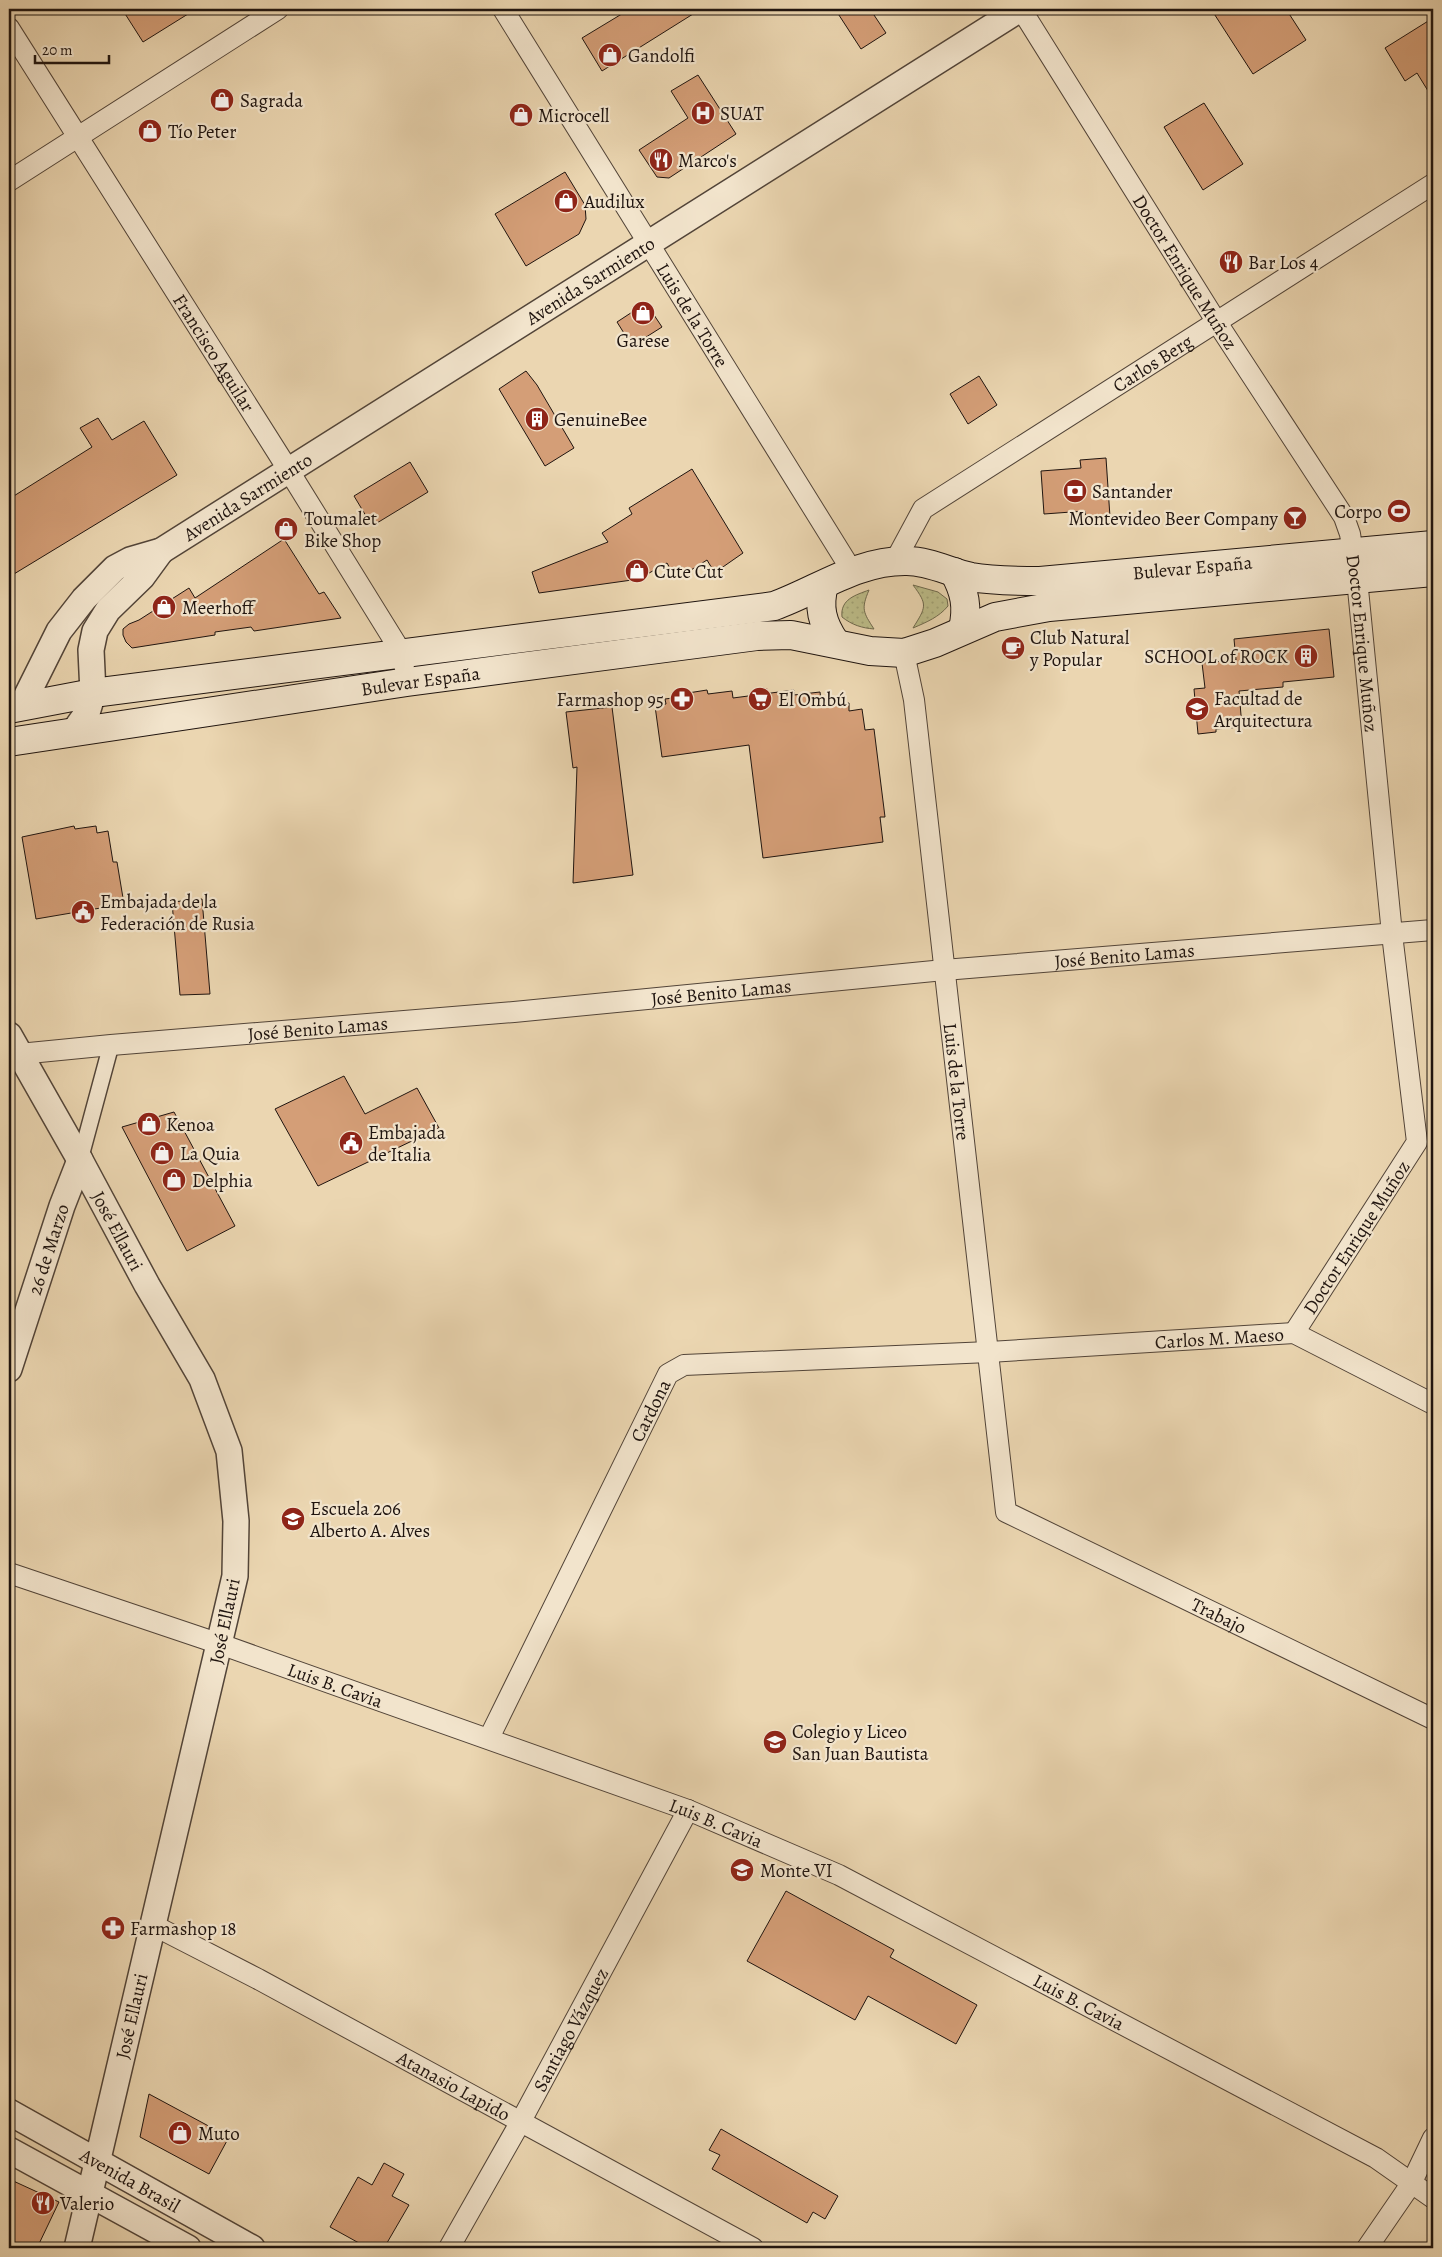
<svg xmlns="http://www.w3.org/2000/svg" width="1442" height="2257" font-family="Alegreya,serif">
	<defs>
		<pattern id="grass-dots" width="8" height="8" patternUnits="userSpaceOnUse" patternTransform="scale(1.25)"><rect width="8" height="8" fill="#bcbc88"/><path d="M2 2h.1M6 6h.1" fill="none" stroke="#a1a174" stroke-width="1.8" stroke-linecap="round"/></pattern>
	</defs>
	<rect width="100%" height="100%" fill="#ebd6b1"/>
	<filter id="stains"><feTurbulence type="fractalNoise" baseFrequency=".004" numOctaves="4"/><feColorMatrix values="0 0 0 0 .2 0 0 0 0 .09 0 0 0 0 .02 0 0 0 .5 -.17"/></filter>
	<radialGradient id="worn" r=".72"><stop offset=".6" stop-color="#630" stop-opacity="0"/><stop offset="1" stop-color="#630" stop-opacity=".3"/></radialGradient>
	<!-- grass -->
	<path fill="url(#grass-dots)" stroke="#6e684c" d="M 913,585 L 938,592 L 947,599 L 948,606 C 939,617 927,622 913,628 C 926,607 928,605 913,585 Z
		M 869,590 C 861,609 863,612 874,629 C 862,628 852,625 842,617 C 840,599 856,595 869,590 Z"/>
	<!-- building -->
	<path fill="#d49e77" stroke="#1f140f" d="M 122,9 L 196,9 L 143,42 Z
		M 630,9 L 701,9 L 602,71 L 582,38 Z
		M 835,9 L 870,9 L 886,33 L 861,49 Z
		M 1211,9 L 1286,9 L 1306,40 L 1253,74 Z
		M 1433,18 L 1433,99 L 1417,73 L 1405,81 L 1385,48 Z
		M 698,75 L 736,134 L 669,178 L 657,177 L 639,150 L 688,118 L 671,91 Z
		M 1204,103 L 1243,164 L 1203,190 L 1164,127 Z
		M 565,172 L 585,205 L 586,219 L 579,234 L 526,266 L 495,214 Z
		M 646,303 L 662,327 L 632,346 L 617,322 Z
		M 526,371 L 537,385 L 574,448 L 545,466 L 499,389 Z
		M 979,376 L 997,405 L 968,424 L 950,394 Z
		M 98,418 L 112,440 L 144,421 L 177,475 L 9,577 L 9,499 L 92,447 L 80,428 Z
		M 1106,458 L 1110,517 L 1086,519 L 1085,511 L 1044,514 L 1041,471 L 1081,468 L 1080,460 Z
		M 410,462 L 428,492 L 372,526 L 354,496 Z
		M 692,469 L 743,553 L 720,569 L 718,567 L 713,570 L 707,560 L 691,570 L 689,568 L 684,571 L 682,567 L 672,572 L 667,563 L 642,577 L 640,574 L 632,580 L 539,593 L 532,572 L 608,542 L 602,533 L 632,514 L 629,508 Z
		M 284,539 L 319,594 L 324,592 L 341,618 L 254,631 L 251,627 L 215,632 L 215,635 L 132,648 L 126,642 L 123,635 L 123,629 L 129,624 L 139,620 L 189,588 L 195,598 Z
		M 1329,629 L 1334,677 L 1283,682 L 1283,687 L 1239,691 L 1242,727 L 1216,729 L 1216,732 L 1198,734 L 1194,689 L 1205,688 L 1202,663 L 1236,660 L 1234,639 Z
		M 707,690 L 708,694 L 732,691 L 733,698 L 794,690 L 794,695 L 820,692 L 821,701 L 835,699 L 836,705 L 849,703 L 849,711 L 862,709 L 865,730 L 874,729 L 885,817 L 880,817 L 883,842 L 763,858 L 749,745 L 662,757 L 655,706 L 666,704 L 665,699 L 688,696 L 688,693 Z
		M 612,707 L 633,875 L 573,883 L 577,767 L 573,768 L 566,712 Z
		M 74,826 L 75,829 L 96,826 L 97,833 L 108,831 L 113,862 L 117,862 L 124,904 L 36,919 L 22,837 Z
		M 202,899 L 210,994 L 180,995 L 172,902 Z
		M 344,1076 L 365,1114 L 417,1088 L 439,1128 L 318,1186 L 275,1109 Z
		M 174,1112 L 235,1226 L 187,1251 L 122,1127 Z
		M 786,1891 L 894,1950 L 890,1957 L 977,2005 L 956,2044 L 868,1996 L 855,2020 L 747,1961 Z
		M 149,2094 L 229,2137 L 209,2174 L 140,2137 Z
		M 721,2129 L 838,2196 L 825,2219 L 813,2212 L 807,2223 L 712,2169 L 720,2155 L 709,2150 Z
		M 384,2163 L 404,2174 L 392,2196 L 409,2205 L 384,2248 L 368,2248 L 330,2227 L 358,2177 L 372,2185 Z
		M 9,2179 L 59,2202 L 37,2248 L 9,2248 Z"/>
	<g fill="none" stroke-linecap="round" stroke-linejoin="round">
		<!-- pedestrian casing -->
		<g stroke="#524438" stroke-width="18">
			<path id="pedestrian" d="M 80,1160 L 111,1045"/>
		</g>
		<!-- minor casing -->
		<g stroke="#524438" stroke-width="22">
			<g id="minor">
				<path id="s1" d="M 503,9 L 852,571"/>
				<path id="s2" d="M 1021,9 L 1216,321 L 1344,517 L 1350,534 L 1357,579 L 1392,934 L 1417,1142 L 1294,1333"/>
				<path id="s3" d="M 9,28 L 289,471 L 403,655 L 404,665"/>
				<path d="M 9,181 L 278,9"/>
				<path id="s4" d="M 895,561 L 923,509 L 1433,184"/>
				<path id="s5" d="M 904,653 L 914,700 L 1006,1512 L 1433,1719"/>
				<path id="s6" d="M 9,1055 L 111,1045 L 514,1012 L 944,970 L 1433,930"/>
				<path id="s7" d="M 9,1573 L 220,1644 L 688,1810 L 839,1875 L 1376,2158 L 1433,2198"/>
				<path id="s8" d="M 489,1738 L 668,1374 L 684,1365 L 989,1352 L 1294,1333 L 1433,1404"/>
				<path id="s9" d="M 153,1925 L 258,1979 L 753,2248"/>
				<path id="s10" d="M 449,2248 L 521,2121 L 688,1810"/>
				<path d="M 1367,2248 L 1411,2184 L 1433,2138"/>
			</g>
		</g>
		<!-- tertiary casing -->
		<g stroke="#524438" stroke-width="28">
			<g id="tertiary">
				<path id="s11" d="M 21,707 L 59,631 L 84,599 L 115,568 L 130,560 L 161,551 L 1020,9"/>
				<path d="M 75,730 L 87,713 L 93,693 L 91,650 L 95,631 L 108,610 L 142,577 L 161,551"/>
				<path id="s12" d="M 9,1035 L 80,1160 L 147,1285 L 202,1379 L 229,1451 L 236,1521 L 235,1576 L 77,2248"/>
				<path id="s13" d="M 9,1369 L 62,1206 L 80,1160"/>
				<path id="s14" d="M 9,2112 L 252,2248"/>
				<path d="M 9,2150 L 188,2248"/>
			</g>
		</g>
		<!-- secondary casing -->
		<g stroke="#1f140f" stroke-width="30">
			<g id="secondary">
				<path d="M 954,572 C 965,592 968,607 963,629"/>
				<path d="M 824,585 C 818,607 822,623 835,642"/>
				<path id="s15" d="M 9,709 L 93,693 L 774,606 C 818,590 858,560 907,561 C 929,561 949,572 971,577 C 993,581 1017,581 1040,581 L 1433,545"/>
				<path id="s16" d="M 9,742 L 407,682 L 757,636 L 791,635 L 870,651 L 904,653 L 935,643 L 995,617 L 1049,607 L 1433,572"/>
			</g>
		</g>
		<!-- pedestrian -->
		<use href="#pedestrian" stroke="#f2e4cc" stroke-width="15"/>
		<!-- minor -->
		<use href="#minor" stroke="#f2e4cc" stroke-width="20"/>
		<!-- tertiary -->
		<use href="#tertiary" stroke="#f2e4cc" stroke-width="25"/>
		<!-- secondary -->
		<use href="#secondary" stroke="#f2e4cc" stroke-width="28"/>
	</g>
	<!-- icons -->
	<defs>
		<g id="shop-disc" transform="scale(1.25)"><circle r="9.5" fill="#8f2418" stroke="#f2e4cc"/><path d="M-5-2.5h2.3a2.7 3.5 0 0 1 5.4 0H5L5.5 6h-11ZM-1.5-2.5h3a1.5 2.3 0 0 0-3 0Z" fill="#fff"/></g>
		<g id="hospital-disc" transform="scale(1.25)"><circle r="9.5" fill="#8f2418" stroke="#f2e4cc"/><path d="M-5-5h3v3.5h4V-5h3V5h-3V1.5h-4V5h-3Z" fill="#fff"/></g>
		<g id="restaurant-disc" transform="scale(1.25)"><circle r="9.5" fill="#8f2418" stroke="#f2e4cc"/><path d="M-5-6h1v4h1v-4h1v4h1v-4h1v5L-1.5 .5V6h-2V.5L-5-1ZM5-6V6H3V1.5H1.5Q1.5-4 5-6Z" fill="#fff"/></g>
		<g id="building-disc" transform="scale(1.25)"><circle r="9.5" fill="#8f2418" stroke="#f2e4cc"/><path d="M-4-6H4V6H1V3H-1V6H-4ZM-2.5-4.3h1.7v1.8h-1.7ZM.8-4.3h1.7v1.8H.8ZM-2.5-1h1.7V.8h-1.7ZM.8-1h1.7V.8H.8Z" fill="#fff"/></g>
		<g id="bank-disc" transform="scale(1.25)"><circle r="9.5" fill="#8f2418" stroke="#f2e4cc"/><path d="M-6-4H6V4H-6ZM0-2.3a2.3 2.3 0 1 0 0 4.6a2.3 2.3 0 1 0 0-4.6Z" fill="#fff"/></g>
		<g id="stadium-disc" transform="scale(1.25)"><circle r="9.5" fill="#8f2418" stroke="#f2e4cc"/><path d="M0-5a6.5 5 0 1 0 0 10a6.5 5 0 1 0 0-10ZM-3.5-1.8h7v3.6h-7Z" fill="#fff"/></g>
		<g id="bar-disc" transform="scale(1.25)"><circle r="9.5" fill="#8f2418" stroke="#f2e4cc"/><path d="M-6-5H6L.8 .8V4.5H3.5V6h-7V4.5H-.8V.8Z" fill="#fff"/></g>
		<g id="cafe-disc" transform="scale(1.25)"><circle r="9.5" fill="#8f2418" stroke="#f2e4cc"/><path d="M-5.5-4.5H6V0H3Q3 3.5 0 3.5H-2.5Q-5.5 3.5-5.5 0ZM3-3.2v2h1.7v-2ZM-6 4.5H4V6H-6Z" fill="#fff"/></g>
		<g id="pharmacy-disc" transform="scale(1.25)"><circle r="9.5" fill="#8f2418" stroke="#f2e4cc"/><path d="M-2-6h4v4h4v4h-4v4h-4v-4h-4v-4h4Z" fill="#fff"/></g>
		<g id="supermarket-disc" transform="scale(1.25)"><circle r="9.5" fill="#8f2418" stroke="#f2e4cc"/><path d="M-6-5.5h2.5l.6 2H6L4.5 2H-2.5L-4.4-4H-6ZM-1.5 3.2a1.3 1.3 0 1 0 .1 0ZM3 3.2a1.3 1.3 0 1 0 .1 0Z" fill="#fff"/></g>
		<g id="university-disc" transform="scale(1.25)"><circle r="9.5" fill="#8f2418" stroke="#f2e4cc"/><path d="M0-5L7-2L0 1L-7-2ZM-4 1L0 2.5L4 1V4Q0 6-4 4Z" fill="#fff"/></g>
		<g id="civic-disc" transform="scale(1.25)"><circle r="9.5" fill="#8f2418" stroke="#f2e4cc"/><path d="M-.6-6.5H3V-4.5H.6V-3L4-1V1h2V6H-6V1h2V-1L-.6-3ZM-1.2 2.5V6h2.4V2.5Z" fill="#fff"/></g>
		<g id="school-disc" transform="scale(1.25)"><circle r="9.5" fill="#8f2418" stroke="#f2e4cc"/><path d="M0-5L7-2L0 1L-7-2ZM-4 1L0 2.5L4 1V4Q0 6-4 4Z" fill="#fff"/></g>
	</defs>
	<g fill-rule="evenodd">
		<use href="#shop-disc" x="610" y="55"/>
		<use href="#shop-disc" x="222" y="100"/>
		<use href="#hospital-disc" x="703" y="113"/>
		<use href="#shop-disc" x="521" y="115"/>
		<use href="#shop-disc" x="150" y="131"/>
		<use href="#restaurant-disc" x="661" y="160"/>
		<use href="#shop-disc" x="566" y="201"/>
		<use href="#restaurant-disc" x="1231" y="262"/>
		<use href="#shop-disc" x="643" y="313"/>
		<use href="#building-disc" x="537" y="419"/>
		<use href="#bank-disc" x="1075" y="491"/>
		<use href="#stadium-disc" x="1399" y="511"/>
		<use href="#bar-disc" x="1295" y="518"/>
		<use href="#shop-disc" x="286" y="529"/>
		<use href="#shop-disc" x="637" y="571"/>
		<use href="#shop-disc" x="164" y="607"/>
		<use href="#cafe-disc" x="1013" y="648"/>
		<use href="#building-disc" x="1306" y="656"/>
		<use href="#pharmacy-disc" x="682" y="699"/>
		<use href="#supermarket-disc" x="760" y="699"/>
		<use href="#university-disc" x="1197" y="709"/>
		<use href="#civic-disc" x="83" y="912"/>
		<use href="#shop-disc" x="149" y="1124"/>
		<use href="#civic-disc" x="351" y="1143"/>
		<use href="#shop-disc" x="162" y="1153"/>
		<use href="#shop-disc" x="174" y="1180"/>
		<use href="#school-disc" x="293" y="1519"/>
		<use href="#school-disc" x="775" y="1742"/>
		<use href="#school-disc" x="742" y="1870"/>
		<use href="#pharmacy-disc" x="113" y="1928"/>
		<use href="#shop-disc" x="180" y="2133"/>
		<use href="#restaurant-disc" x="43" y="2203"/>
	</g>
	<g text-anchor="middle" stroke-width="4.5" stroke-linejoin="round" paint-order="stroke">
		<!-- poi labels -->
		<g font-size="19" fill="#1f140f" stroke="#f2e4cc" text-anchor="start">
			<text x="628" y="62">Gandolfi</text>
			<text x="240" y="107">Sagrada</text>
			<text x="720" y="120">SUAT</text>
			<text x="538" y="122">Microcell</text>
			<text x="168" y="138">Tío Peter</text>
			<text x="678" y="167">Marco's</text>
			<text x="584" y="208">Audilux</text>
			<text x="1248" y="269">Bar Los 4</text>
			<text x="643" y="347" text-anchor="middle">Garese</text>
			<text x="554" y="426">GenuineBee</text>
			<text x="1092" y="498">Santander</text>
			<text x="1382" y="518" text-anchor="end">Corpo</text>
			<text x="304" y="525">Toumalet<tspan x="304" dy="22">Bike Shop</tspan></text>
			<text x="1278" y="525" text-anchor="end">Montevideo Beer Company</text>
			<text x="654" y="578">Cute Cut</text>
			<text x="182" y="614">Meerhoff</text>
			<text x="1030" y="644">Club Natural<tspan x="1030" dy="22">y Popular</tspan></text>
			<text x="1288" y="663" text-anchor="end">SCHOOL of ROCK</text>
			<text x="1214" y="705">Facultad de<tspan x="1214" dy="22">Arquitectura</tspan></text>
			<text x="664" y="706" text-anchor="end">Farmashop 95</text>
			<text x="778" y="706">El Ombú</text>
			<text x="100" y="908">Embajada de la<tspan x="100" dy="22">Federación de Rusia</tspan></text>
			<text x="166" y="1131">Kenoa</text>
			<text x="368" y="1139">Embajada<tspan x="368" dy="22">de Italia</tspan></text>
			<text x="180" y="1160">La Quia</text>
			<text x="192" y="1187">Delphia</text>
			<text x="310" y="1515">Escuela 206<tspan x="310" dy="22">Alberto A. Alves</tspan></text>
			<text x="792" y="1738">Colegio y Liceo<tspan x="792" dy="22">San Juan Bautista</tspan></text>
			<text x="760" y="1877">Monte VI</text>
			<text x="130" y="1935">Farmashop 18</text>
			<text x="198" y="2140">Muto</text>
			<text x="60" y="2210">Valerio</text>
		</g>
		<!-- street labels -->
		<g font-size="19" fill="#1f140f" stroke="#f2e4cc">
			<text dy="7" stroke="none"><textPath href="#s2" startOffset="310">Doctor Enrique Muñoz</textPath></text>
			<text dy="7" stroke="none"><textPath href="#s11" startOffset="726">Avenida Sarmiento</textPath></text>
			<text dy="7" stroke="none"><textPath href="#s1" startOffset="360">Luis de la Torre</textPath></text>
			<text dy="7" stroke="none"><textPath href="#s3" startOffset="384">Francisco Aguilar</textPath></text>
			<text dy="7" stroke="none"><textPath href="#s4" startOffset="331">Carlos Berg</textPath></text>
			<text dy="7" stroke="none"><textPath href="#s11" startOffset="321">Avenida Sarmiento</textPath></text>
			<text dy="7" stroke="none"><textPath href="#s15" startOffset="1202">Bulevar España</textPath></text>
			<text dy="7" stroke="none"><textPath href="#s2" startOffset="730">Doctor Enrique Muñoz</textPath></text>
			<text dy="7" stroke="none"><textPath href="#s16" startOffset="416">Bulevar España</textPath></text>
			<text dy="7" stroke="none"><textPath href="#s6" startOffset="1120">José Benito Lamas</textPath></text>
			<text dy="7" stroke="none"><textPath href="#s6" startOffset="715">José Benito Lamas</textPath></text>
			<text dy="7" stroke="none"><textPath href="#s6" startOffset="310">José Benito Lamas</textPath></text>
			<text dy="7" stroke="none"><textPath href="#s5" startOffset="432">Luis de la Torre</textPath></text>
			<text dy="7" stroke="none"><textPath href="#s12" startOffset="224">José Ellauri</textPath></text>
			<text transform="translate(1356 1237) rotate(-57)" y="7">Doctor Enrique Muñoz</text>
			<text dy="7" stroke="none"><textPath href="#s13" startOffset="126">26 de Marzo</textPath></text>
			<text dy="7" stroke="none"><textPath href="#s8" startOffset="960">Carlos M. Maeso</textPath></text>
			<text dy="7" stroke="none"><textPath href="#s8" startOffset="365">Cardona</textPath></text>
			<text dy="7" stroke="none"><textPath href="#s5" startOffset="1102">Trabajo</textPath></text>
			<text transform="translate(224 1621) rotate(-78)" y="7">José Ellauri</text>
			<text dy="7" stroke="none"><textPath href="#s7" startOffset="345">Luis B. Cavia</textPath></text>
			<text dy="7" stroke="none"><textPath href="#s7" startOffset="750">Luis B. Cavia</textPath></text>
			<text dy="7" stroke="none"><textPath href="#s7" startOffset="1155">Luis B. Cavia</textPath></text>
			<text transform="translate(131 2016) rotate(-77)" y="7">José Ellauri</text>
			<text dy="7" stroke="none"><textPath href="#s10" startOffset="250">Santiago Vázquez</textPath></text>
			<text dy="7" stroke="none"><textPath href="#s9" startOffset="341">Atanasio Lapido</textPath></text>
			<text dy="7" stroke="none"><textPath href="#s14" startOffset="139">Avenida Brasil</textPath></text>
		</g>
	</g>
	<!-- margin -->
	<rect width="1442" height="2257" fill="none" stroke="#ebd6b1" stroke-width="30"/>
	<rect x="10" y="10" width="1422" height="2237" fill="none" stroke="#1f140f" stroke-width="2.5"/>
	<rect x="15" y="15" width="1412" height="2227" fill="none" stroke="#1f140f"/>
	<!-- scale -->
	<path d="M35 55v8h74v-8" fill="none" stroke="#1f140f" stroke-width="2.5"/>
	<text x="42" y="55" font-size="15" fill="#1f140f" stroke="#f2e4cc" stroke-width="4" paint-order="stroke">20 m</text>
	<rect width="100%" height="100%" filter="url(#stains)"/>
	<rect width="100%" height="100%" fill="url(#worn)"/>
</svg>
